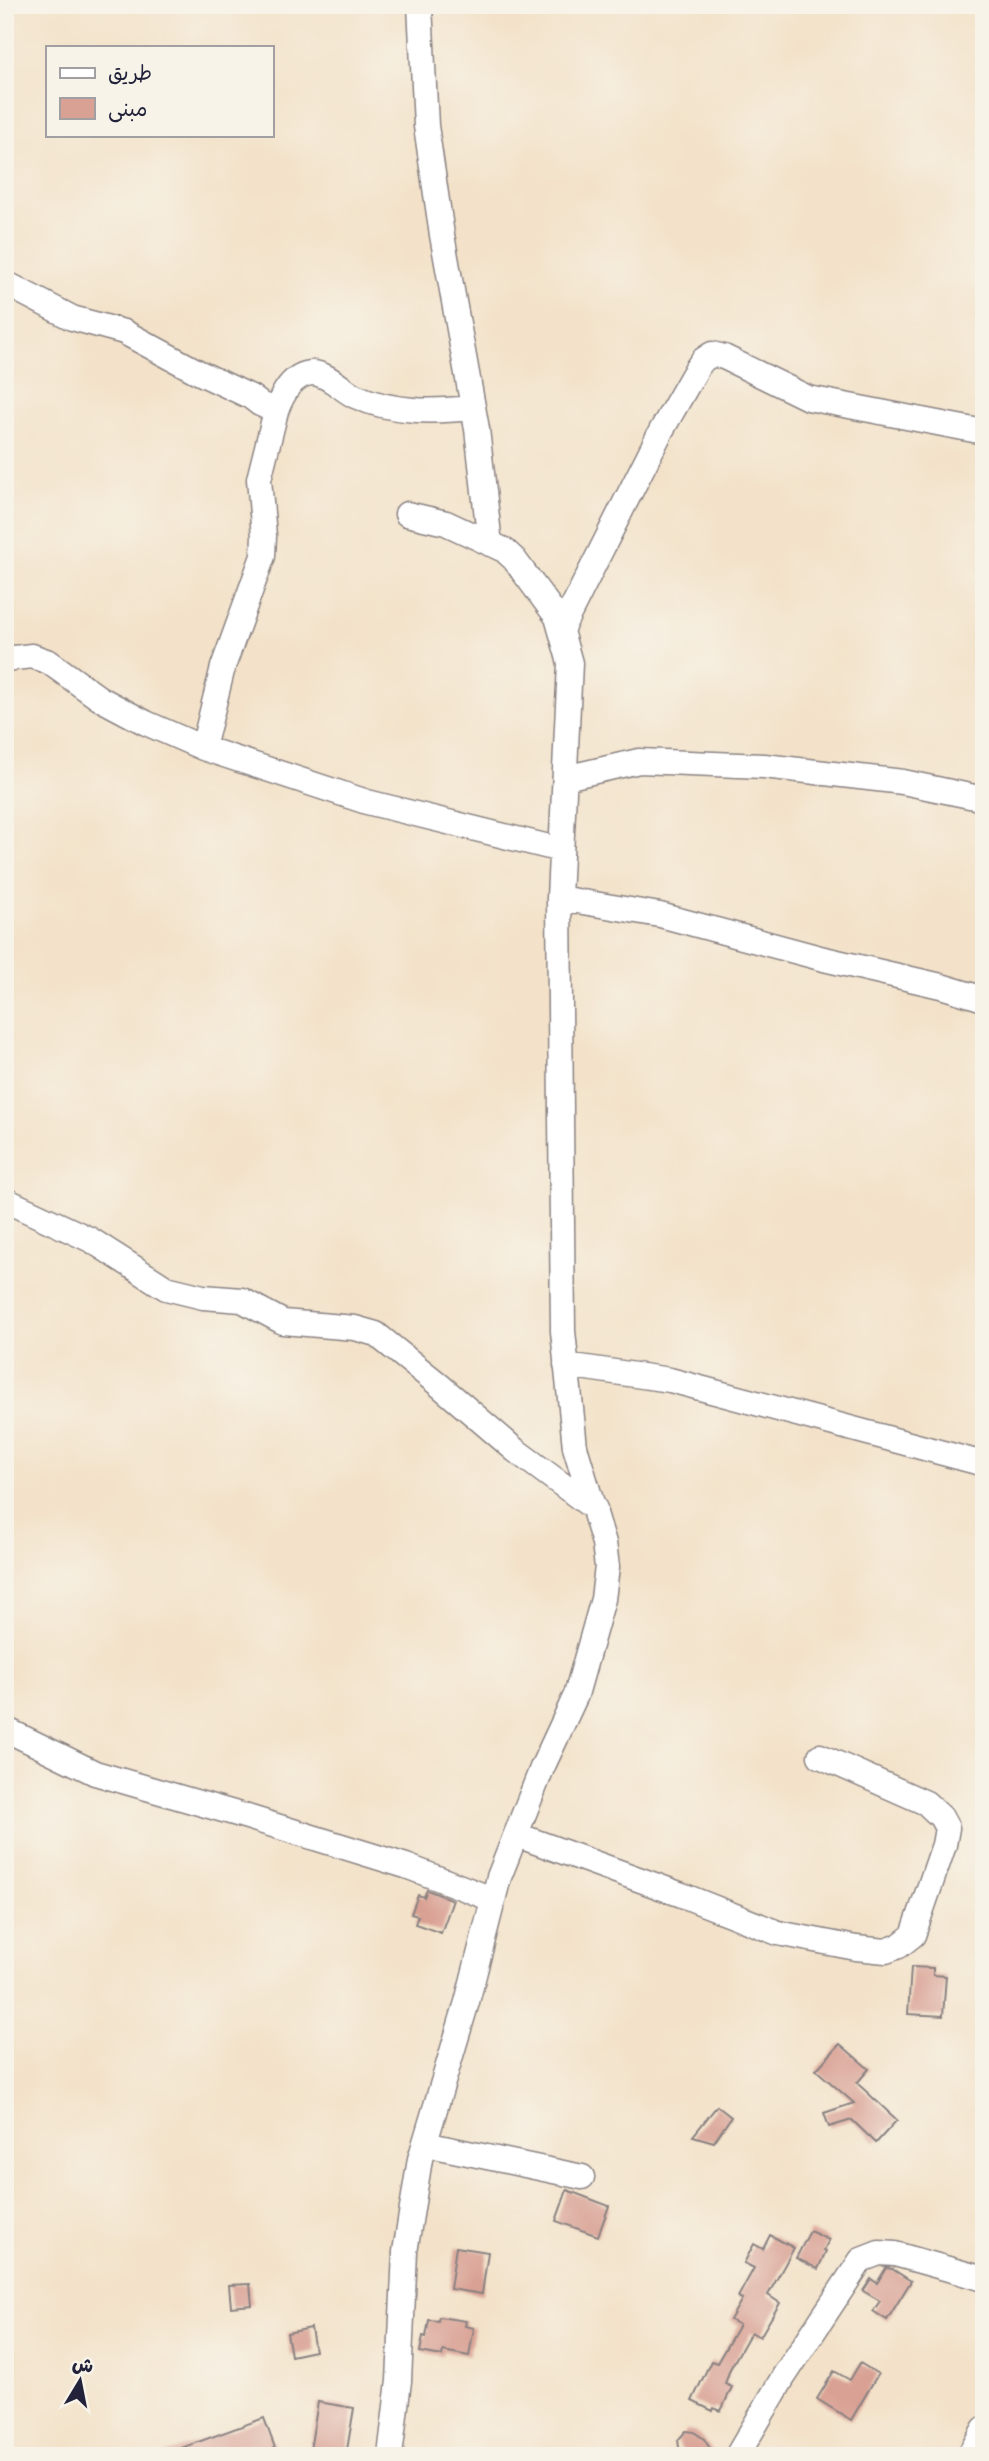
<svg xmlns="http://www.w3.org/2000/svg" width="989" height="2461" font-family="Dekko,'Playpen Sans Arabic',sans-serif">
	<rect width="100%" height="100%" fill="#f7f3e8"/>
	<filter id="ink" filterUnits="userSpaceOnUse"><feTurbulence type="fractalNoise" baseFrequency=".0143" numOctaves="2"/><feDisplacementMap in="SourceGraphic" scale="14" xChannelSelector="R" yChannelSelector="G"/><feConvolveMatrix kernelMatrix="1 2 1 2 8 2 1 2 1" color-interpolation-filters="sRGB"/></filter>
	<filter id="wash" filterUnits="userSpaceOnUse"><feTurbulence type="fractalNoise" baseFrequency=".00686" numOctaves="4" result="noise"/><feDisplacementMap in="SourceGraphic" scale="28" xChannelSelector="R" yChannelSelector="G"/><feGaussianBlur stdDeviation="1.57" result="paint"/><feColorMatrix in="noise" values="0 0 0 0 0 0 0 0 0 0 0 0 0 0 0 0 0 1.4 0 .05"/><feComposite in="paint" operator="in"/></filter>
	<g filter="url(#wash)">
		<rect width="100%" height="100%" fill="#f3e2c9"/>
		<g id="blocks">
			<!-- building -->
			<path fill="#d9a194" d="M 427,1890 L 453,1900 L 441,1933 L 415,1924 L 418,1916 L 411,1914 L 418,1895 L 424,1897 Z
				M 911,1967 L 933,1968 L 933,1975 L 946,1976 L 943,2016 L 908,2014 Z
				M 840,2044 L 869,2069 L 857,2083 L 897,2120 L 876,2143 L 852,2120 L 829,2127 L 824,2113 L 854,2103 L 816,2070 Z
				M 717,2106 L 731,2117 L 714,2142 L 693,2136 Z
				M 567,2190 L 609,2206 L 598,2236 L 556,2221 Z
				M 810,2231 L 829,2240 L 824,2250 L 826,2251 L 818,2269 L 796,2258 Z
				M 770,2235 L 794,2248 L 768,2295 L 780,2303 L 760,2337 L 751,2332 L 730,2369 L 725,2384 L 732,2387 L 721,2411 L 714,2408 L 713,2411 L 692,2401 L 711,2361 L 717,2363 L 739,2325 L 730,2320 L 742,2299 L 738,2297 L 754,2268 L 744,2263 L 754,2244 L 763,2249 Z
				M 456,2247 L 488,2252 L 482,2294 L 450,2289 Z
				M 886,2268 L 892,2269 L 911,2281 L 887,2320 L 873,2311 L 880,2301 L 863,2291 L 871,2279 L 877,2283 Z
				M 250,2284 L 252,2305 L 231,2307 L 229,2285 Z
				M 439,2317 L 466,2321 L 465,2326 L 474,2328 L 469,2356 L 443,2351 L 442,2356 L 420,2352 L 423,2336 L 426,2337 L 429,2320 L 438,2321 Z
				M 311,2328 L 315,2351 L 291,2356 L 287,2333 Z
				M 860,2363 L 878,2374 L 851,2420 L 817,2399 L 834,2371 L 850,2380 Z
				M 318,2402 L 354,2408 L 346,2456 L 309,2456 Z
				M 264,2418 L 278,2456 L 165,2456 L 165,2454 Z
				M 686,2431 L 694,2432 L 704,2439 L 715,2456 L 686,2456 L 679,2447 L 678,2440 Z"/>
		</g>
	</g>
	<g filter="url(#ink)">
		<use href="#blocks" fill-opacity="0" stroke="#8a8282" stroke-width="2"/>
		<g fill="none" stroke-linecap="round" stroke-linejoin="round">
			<!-- minor casing -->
			<g stroke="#8a8282" stroke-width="27">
				<path id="minor" d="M 420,5 L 426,126 L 442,235 L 477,429 L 490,544
					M 5,283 L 72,318 L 124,332 L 198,372 L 251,397 L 260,404 L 276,411 L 259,479 L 264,536 L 263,556 L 223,667 L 203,748 L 367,802 L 561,850
					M 276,411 C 282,395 292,374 312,373 C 327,373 341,389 355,396 C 393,413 432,412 473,408
					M 561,630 L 661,431 L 697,368 L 703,360 L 712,354 L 724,357 L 808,398 L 984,432
					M 5,659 L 32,656 L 49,662 L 99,698 L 146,723 L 203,748
					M 565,778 L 639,761 L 764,766 L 903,782 L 984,799
					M 559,898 L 660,915 L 824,959 L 941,986 L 984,999
					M 5,1200 L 91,1240 L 166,1288 L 203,1297 L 242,1300 L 283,1322 L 355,1328 L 376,1334 L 438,1384 L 515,1450 L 595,1509
					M 566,1365 L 670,1380 L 984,1464
					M 5,1729 L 95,1773 L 244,1816 L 406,1866 L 492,1899
					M 517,1835 L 682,1895 L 778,1933 L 856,1948 L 886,1951 L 899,1946 L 913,1935 L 944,1845 L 947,1828 L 941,1817 L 926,1803 L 820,1756
					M 425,2144 L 582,2177
					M 390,2456 L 399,2381 L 405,2252 L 420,2159 L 467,2002 L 499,1877 L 542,1768 L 576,1695 L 603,1599 L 607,1567 L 604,1543 L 575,1447 L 563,1331 L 559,898 L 570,663 L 557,617 L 514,559 L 504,550 L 446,523 L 407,514
					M 737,2456 L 784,2376 L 861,2260 L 879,2253 L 895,2254 L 984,2279
					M 969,2456 L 984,2429"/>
			</g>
			<!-- minor -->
			<use href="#minor" stroke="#fff" stroke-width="24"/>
		</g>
	</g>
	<!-- margin -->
	<rect width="989" height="2461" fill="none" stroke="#f7f3e8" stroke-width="28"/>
	<!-- legend -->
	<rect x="46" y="46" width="228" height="91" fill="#f7f3e8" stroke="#a29fa3" stroke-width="2"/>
	<rect x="60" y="68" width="35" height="10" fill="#ffffff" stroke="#a29fa3" stroke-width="2"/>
	<text x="108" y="80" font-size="21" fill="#22223b">طريق</text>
	<rect x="60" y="98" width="35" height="21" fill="#d9a194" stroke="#a29fa3" stroke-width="2"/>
	<text x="108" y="116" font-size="21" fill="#22223b">مبنى</text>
	<!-- north arrow -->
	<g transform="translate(80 2381) rotate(10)" stroke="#f7f3e8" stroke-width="5" paint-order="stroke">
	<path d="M0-5L12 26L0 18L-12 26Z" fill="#22223b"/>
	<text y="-10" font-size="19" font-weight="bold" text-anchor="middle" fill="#22223b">ش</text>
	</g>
</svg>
